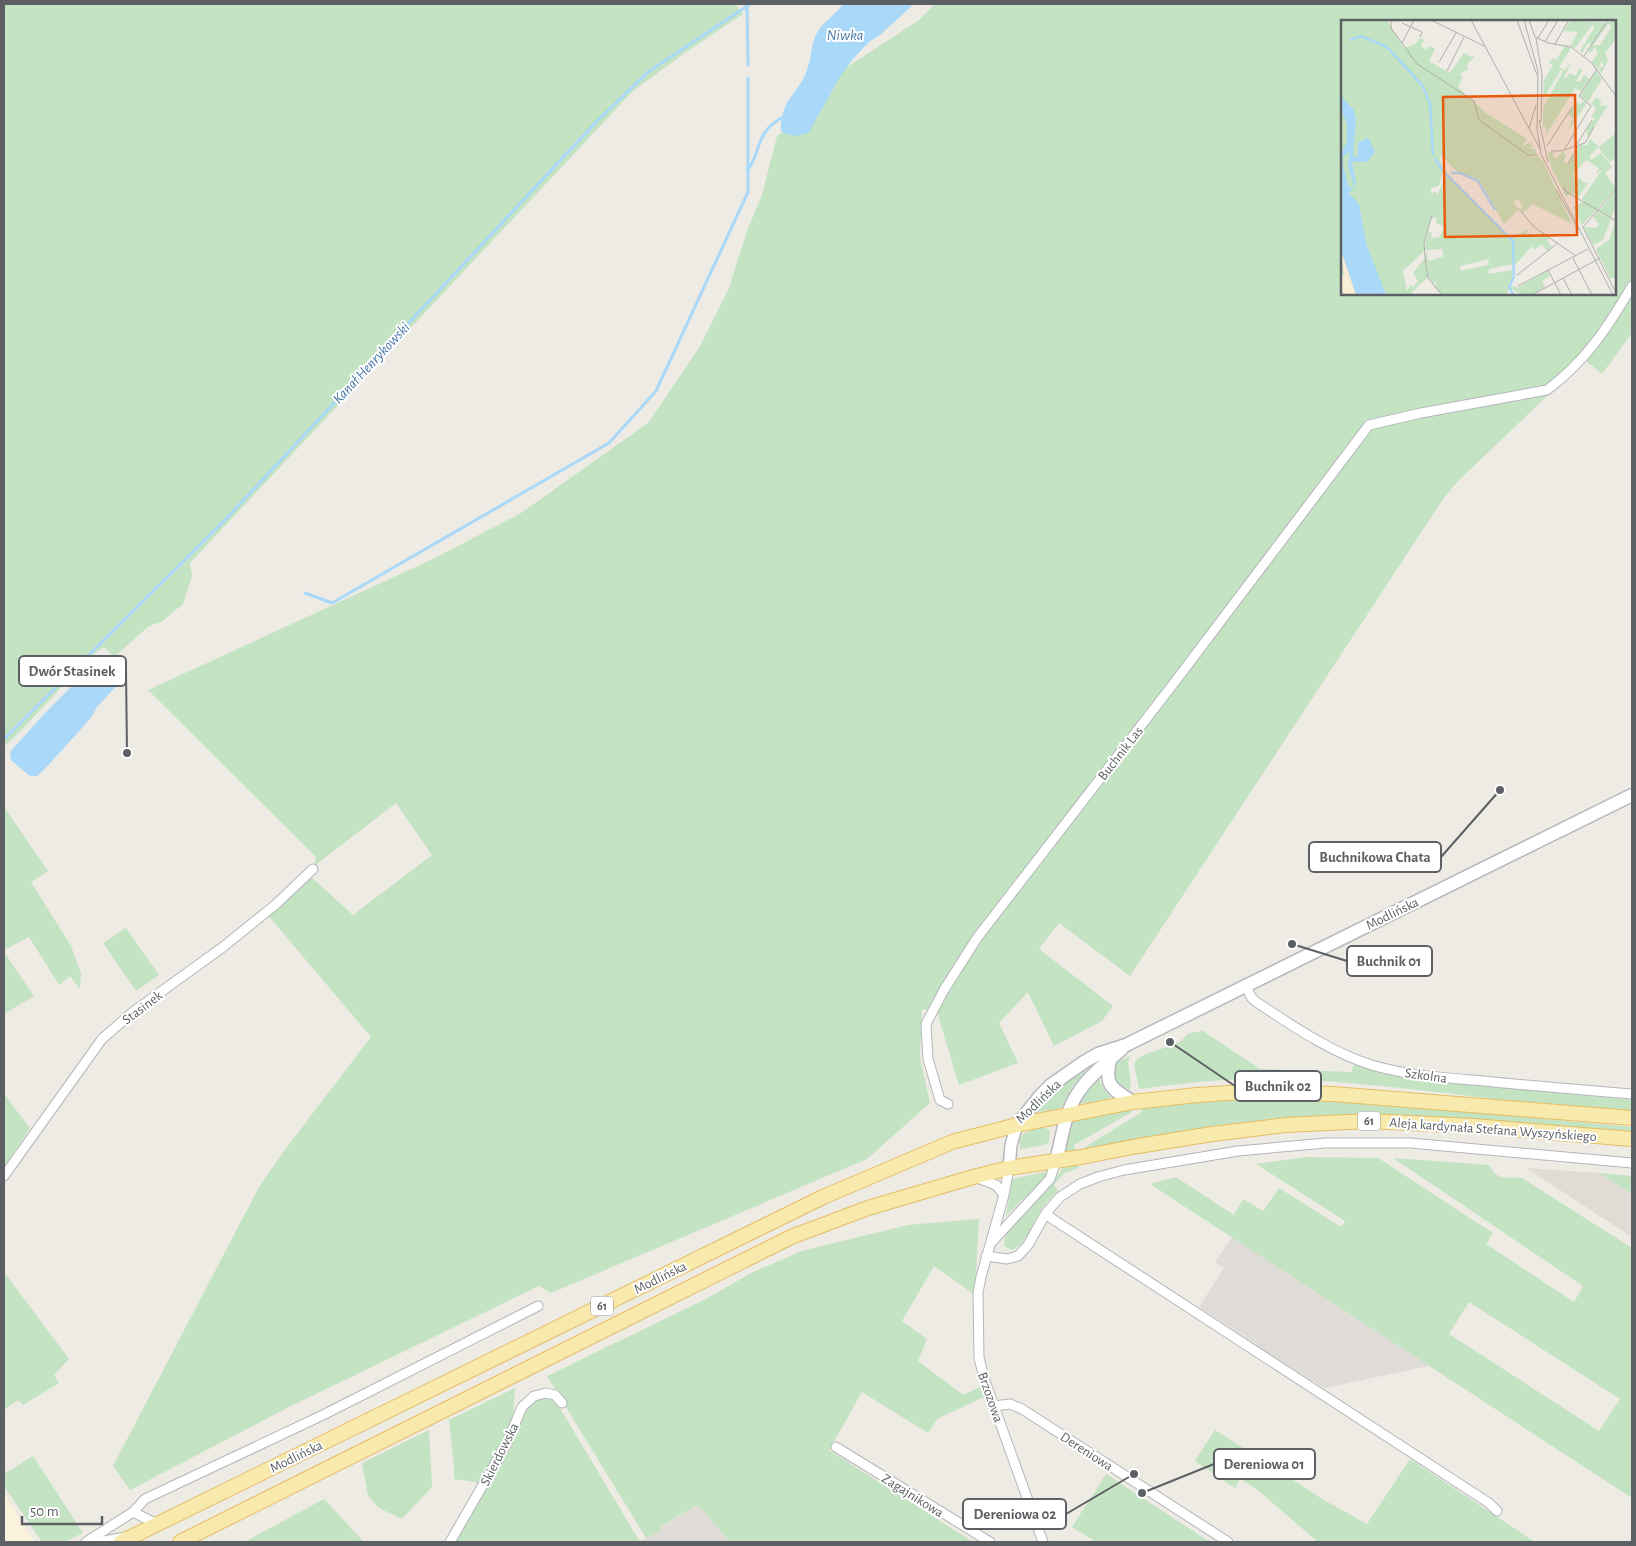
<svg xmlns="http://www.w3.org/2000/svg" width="1636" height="1546" font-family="'Alegreya Sans',sans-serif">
	<rect width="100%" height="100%" fill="#edebe4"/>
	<!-- commercial -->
	<path fill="#fbf2db" d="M 4,1494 L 35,1542 L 4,1542 Z"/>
	<!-- industrial -->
	<path fill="#dfdcd8" d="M 1232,1237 L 1429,1366 L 1324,1388 L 1256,1345 L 1257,1344 L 1199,1307 L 1224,1268 L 1215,1262 Z
		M 698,1505 L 730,1542 L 640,1542 L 640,1541 L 661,1531 L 660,1528 Z"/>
	<!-- education -->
	<path fill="#e0dcd5" d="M 1526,1168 L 1599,1173 L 1632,1194 L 1632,1237 Z"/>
	<!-- green -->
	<path fill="#c3e3c2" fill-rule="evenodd" d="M 4,4 L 735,4 L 743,14 L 682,55 L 633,91 L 190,563 L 192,576 L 183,604 L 161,622 L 149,626 L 114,657 L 104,647 C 86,658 70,677 56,693 C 39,712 22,730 4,747 Z
		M 935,4 L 1632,4 L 1632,333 L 1602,374 L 1585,360 L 1458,481 L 1443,499 L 1130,976 L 1059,923 L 1039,949 L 1113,1006 L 1102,1021 L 1054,1046 L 1028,992 L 999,1023 L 1018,1063 L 959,1085 L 937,1012 L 922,1009 L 920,1057 L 930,1103 L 867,1159 L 551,1293 L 539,1286 L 289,1407 L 130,1490 L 113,1466 L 259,1187 L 284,1151 L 371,1037 L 267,914 L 311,877 L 353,915 L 432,855 L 396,803 L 314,866 L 316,857 L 148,690 L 431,560 L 521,513 L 648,423 L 699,348 L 729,288 L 747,231 L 762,195 L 777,136 L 791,126 L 838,73 L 919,20 ZM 1342,21 L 1615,21 L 1615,294 L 1342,294 Z
		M 4,807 L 48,871 L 31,882 L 71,946 L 81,973 L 80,989 L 70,976 L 59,985 L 29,937 L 4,950 Z
		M 126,928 L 159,975 L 136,991 L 103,943 Z
		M 4,952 L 34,996 L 4,1014 Z
		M 1203,1031 L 1260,1069 L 1351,1072 L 1354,1065 L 1406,1078 L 1632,1100 L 1632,1113 C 1509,1105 1387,1080 1263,1079 C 1221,1078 1180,1084 1139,1089 L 1134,1064 C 1139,1052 1168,1049 1179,1042 C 1183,1041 1184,1036 1188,1034 C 1192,1032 1199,1032 1203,1031 Z
		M 1130,1056 C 1125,1067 1134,1079 1129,1091 L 1124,1091 L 1112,1079 L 1115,1064 Z
		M 1087,1069 L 1072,1087 L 1061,1108 L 1034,1113 L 1054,1091 Z
		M 1099,1079 L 1103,1088 L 1111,1098 L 1080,1104 L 1084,1096 Z
		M 4,1094 L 30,1128 L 4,1167 Z
		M 1278,1099 C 1397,1103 1514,1116 1632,1127 L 1632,1134 L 1346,1116 L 1277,1118 L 1207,1127 L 1085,1149 L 1085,1147 L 1142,1112 L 1142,1108 L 1216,1101 Z
		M 1131,1109 L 1132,1112 L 1074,1145 L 1075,1151 L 1064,1152 L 1074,1119 Z
		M 1041,1127 L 1048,1129 L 1050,1132 L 1049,1142 L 1044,1145 L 1020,1149 L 1020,1139 L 1024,1133 Z
		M 1306,1157 L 1378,1158 L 1493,1233 L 1486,1244 L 1574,1302 L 1583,1286 L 1393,1158 L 1489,1165 C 1499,1183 1505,1176 1522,1178 L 1632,1248 L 1632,1498 L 1150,1184 L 1176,1177 L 1234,1215 L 1243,1199 L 1263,1211 L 1279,1188 L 1341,1227 L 1345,1221 L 1256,1164 ZM 1469,1302 L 1620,1399 L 1599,1431 L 1449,1334 Z
		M 1078,1164 L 1078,1168 L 1063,1174 L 1054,1185 L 1058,1191 C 1050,1198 1043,1206 1038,1215 C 1030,1228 1026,1244 1012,1250 L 1005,1247 C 999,1225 1038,1202 1050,1187 C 1055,1181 1058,1174 1063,1168 Z
		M 1049,1171 L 1043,1181 L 1019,1203 L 1006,1216 L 1012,1179 Z
		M 1599,1173 L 1632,1176 L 1632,1194 Z
		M 979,1219 L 975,1295 L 934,1266 L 902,1321 L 927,1339 L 918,1361 L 963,1395 L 980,1387 L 986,1396 L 937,1419 L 928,1433 L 862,1392 L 829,1450 L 973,1542 L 730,1542 L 698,1505 L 660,1527 L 661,1531 L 646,1538 L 547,1376 L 704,1300 L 753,1272 L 802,1251 L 908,1225 Z
		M 4,1272 L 69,1359 L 54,1375 L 59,1383 L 23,1405 L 18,1400 L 4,1410 Z
		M 515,1388 L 513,1415 L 505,1437 L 481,1483 L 454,1479 L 454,1466 L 449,1420 Z
		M 538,1397 L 548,1398 L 557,1403 L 640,1542 L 453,1542 L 488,1487 L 516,1433 L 524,1411 L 530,1402 Z
		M 429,1430 L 432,1487 L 402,1519 L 379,1508 L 368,1496 L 362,1463 Z
		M 1215,1430 L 1324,1500 L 1367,1524 L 1410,1459 L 1535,1542 L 1318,1542 L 1255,1488 L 1240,1479 L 1235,1488 L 1195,1461 L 1205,1445 L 1203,1442 L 1206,1444 Z
		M 33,1456 L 83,1533 L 64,1542 L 42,1542 L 4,1486 L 4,1474 Z
		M 1106,1474 L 1210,1542 L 1096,1542 L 1072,1527 Z
		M 324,1499 L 364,1542 L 247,1542 L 248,1540 Z"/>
	<!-- water -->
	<path fill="#a9d8f8" d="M 843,4 L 914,4 L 880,35 L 869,42 L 853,59 L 841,75 L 809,132 C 799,137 790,137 781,131 C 780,98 800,94 808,67 C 812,55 811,44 817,33 C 823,21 836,15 843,4 Z
		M 98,660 L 102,661 L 119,676 L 120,682 L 97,707 L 90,719 L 43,771 L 37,776 L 30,776 L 11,760 L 10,752 L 44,714 Z"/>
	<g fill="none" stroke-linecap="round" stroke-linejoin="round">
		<!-- stream -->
		<path stroke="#a9d8f8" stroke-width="3" d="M 747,6 L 748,65
			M 747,170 C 756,161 756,149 762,138 C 766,128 773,124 781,118
			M 305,593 L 332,603 L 609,443 L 656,391 L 748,192 L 748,78
			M 4,739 L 225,520 L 597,121 L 648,72 L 750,4"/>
		<!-- minor casing -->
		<g stroke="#b4b6ba" stroke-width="11">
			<path id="minor" d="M 1246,986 L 1251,997 L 1255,1001 C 1291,1025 1333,1054 1375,1066 C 1411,1076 1448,1078 1484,1081 C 1534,1086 1583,1090 1632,1094
				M 948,1104 L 940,1100 L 928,1059 L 926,1024 L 944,990 L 977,938 L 1174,683 L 1369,425 L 1421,413 L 1547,390 C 1586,361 1608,327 1632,286
				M 1009,1168 L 1004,1195 L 981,1277 L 978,1293 L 979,1358 L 985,1381 L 1043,1542
				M 4,1176 L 102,1039 L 133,1012 L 223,947 L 275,905 L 313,869
				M 975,1177 L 996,1185 L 1004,1195
				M 1046,1213 L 1051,1218 L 1489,1503 L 1497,1511
				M 991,1243 L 1050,1179 L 1056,1161
				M 986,1256 L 1007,1259 L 1018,1256 L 1028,1245 L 1046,1213 L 1060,1197 L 1080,1184 L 1098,1177 L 1124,1170 L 1238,1151 L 1326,1143 L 1410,1143 L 1632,1163
				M 994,1406 L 1010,1404 L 1022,1409 L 1228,1542
				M 836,1447 L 990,1542
				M 133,1512 L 157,1524
				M 86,1542 L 133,1512 L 145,1499 L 323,1415 L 538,1306
				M 99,1542 L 126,1537
				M 450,1542 L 507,1443 L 522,1407 L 534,1396 L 546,1393 L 555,1395 L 562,1403"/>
		</g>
		<!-- tertiary casing -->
		<g stroke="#b4b6ba" stroke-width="14">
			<path id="tertiary" d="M 1009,1168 L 1011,1145 L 1017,1125"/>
		</g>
		<!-- secondary casing -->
		<g stroke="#b5b8bc" stroke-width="15">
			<path id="secondary" d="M 1110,1060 C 1104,1086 1112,1089 1133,1102
				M 1017,1125 L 1040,1096 L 1051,1085 L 1084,1062 L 1098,1054 L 1126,1045 L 1632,795
				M 1056,1161 C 1062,1138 1065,1110 1080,1090 C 1091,1074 1107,1062 1122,1049"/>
		</g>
		<!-- primary casing -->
		<g stroke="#e5bd64" stroke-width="16">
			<path id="primary" d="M 121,1542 L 823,1197 L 952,1142 L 1017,1125 L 1133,1102 L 1197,1095 L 1243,1092 L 1333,1094 L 1632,1118
				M 180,1542 L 791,1237 L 868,1208 L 973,1177 L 1009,1168 L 1081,1157 L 1138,1146 L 1212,1134 L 1286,1125 L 1369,1121 L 1473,1126 L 1632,1139"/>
		</g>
		<!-- minor -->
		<use href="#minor" stroke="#fff" stroke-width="9"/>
		<!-- tertiary -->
		<use href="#tertiary" stroke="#fff" stroke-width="11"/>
		<!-- secondary -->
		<use href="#secondary" stroke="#fff" stroke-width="12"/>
		<!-- primary -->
		<use href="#primary" stroke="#f8eaad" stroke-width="14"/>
	</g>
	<g text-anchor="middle" stroke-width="4" stroke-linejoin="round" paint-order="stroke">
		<!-- shield labels -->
		<g fill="#fff" stroke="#8d8f92" stroke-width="1">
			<rect x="1358" y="1111.5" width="22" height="19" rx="4"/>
			<rect x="591" y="1296.5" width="22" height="19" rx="4"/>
		</g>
		<g font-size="12" font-weight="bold" fill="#5c5f63">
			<text x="1369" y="1125">61</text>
			<text x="602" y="1310">61</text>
		</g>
		<!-- street labels -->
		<g font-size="14" fill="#5c5f63" stroke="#fff">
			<text transform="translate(1120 753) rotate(-52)" y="5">Buchnik Las</text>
			<text transform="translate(1392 913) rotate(-26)" y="5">Modlińska</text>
			<text transform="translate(142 1007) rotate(-37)" y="5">Stasinek</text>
			<text transform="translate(1426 1075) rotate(8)" y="5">Szkolna</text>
			<text transform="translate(1038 1101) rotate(-44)" y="5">Modlińska</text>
			<text transform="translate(1493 1129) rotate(4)" y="5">Aleja kardynała Stefana Wyszyńskiego</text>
			<text transform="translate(660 1277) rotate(-26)" y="5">Modlińska</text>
			<text transform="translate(991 1397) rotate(71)" y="5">Brzozowa</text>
			<text transform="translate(1087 1451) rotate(33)" y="5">Dereniowa</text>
			<text transform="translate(499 1454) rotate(-63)" y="5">Skierdowska</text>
			<text transform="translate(296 1456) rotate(-26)" y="5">Modlińska</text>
			<text transform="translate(913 1495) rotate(32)" y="5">Zagajnikowa</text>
		</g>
		<!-- water labels -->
		<g font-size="15" font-style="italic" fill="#4879a8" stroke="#fff">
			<text x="845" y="40">Niwka</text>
			<text transform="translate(371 363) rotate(-47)" y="5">Kanał Henrykowski</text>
		</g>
	</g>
	<!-- overview -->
	<g transform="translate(1341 20)">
		<rect width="275" height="275" fill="#edebe4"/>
		<path d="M 0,0 L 46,0 L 63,28 L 74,24 L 79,18 L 83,20 L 80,25 L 84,30 L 90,26 L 94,29 L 88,41 L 109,53 L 123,33 L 130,37 L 135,34 L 125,46 L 127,48 L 125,52 L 123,50 L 119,55 L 122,57 L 117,67 L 145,93 L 186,119 L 182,126 L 190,122 L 192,126 L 188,128 L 194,129 L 196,134 L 189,137 L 197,136 L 202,141 L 231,204 L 192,184 L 182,193 L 179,189 L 182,186 L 177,179 L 172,182 L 178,189 L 163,204 L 139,161 L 115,151 L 101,136 L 99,137 L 102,151 L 98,166 L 90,168 L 90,173 L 96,172 L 96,177 L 104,154 L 170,218 L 187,209 L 185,215 L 189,213 L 195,217 L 201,213 L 209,218 L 206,221 L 211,227 L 206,231 L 201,224 L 193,230 L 191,226 L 174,245 L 169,266 L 176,267 L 181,275 L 171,269 L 172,275 L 168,267 L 166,274 L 159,275 L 100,274 L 94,266 L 96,261 L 92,264 L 88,258 L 84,236 L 86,231 L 87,241 L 102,237 L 101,229 L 83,230 L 87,212 L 91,213 L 90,218 L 98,217 L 103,209 L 101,205 L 95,203 L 96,198 L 90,198 L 83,221 L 83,231 L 62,251 L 66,271 L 69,265 L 72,267 L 77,261 L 72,253 L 84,238 L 87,257 L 71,272 L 73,275 L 0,275 ZM 148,239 L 147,245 L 119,251 L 120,246 ZM 173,244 L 173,250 L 147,254 L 148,249 ZM 230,0 L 265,3 L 274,0 L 275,7 L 270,15 L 275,8 L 275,19 L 264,33 L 267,40 L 261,53 L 257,49 L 263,46 L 261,41 L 257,49 L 251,42 L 257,33 L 254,27 L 249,33 L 247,31 L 251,25 L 247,23 L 241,33 L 239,31 L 254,7 L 251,5 L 234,28 L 229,26 L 237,12 L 223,11 ZM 267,4 L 271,6 L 259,25 L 252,25 ZM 224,26 L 230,28 L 218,47 L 223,50 L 231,42 L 223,57 L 225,58 L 229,53 L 234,56 L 239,48 L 242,50 L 235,61 L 239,62 L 243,55 L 248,59 L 240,71 L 234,68 L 204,117 L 206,110 L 203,106 L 202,108 L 202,88 L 222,51 L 220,50 L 202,79 L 203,60 L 212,45 L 208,43 L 212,38 L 215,40 ZM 255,51 L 261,59 L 247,82 L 239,76 ZM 255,77 L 260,80 L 259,86 L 267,85 L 247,117 L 245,109 L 254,99 L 250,97 L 255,89 L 250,84 ZM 243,81 L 246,83 L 226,112 L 232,98 L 227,94 L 235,82 L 239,84 ZM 275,113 L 275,137 L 269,142 L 257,127 L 248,137 L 251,140 L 260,133 L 271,147 L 264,153 L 275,168 L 241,205 L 232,187 L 244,181 L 241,179 L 261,150 L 255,154 L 258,148 L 245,140 L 232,155 L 235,160 L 239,158 L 243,163 L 248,162 L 237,177 L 231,173 L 225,177 L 210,147 L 207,132 L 214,132 L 211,136 L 216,138 L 222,131 L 225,136 L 222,141 L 227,144 L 239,125 L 246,125 L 249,119 L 258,127 ZM 275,170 L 275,186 L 270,198 L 258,191 ZM 257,192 L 270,199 L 262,220 L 252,225 L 243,207 L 256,208 L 258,204 L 252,196 ZM 275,201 L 275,258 L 269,258 L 255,229 L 268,220 ZM 206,251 L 209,256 L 201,261 L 204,267 L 190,275 L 182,275 L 178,271 L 178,267 Z" fill="#c3e3c2" fill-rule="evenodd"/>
		<path d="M 0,230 L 3,239 L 17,275 L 4,275 L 0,271 L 0,254 L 3,255 Z" fill="#f7eed5"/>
		<path d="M 0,76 L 13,90 L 15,100 L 12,136 L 17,137 L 17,123 L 27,117 L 34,132 L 26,142 L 11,142 L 15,164 L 8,173 L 18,184 L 25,223 L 45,275 L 15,275 L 0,230 L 0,134 L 6,122 L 6,104 L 0,89 ZM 8,131 L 7,147 L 13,165 L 8,168 L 2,145 L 2,137 Z" fill="#a9d8f8" fill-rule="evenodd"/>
		<path fill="none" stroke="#a9d8f8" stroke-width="2.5" d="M 9,20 L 20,16 L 46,27 L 81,65 L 89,83 L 92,135M 94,138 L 102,151M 103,152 L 172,221 L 173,256 L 168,268 L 173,275M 110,153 L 119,153 L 137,161 L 154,190"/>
		<path fill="none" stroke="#afafac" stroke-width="1" d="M 50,0 L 50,8 L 76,44 L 133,81 L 138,100 L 187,135 L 197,135M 90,0 L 143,26M 130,0 L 199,129M 176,0 L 196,55M 183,0 L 197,51 L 196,109 L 200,134 L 272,275M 188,0 L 194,17 L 207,23 L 230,27 L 250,42 L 275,76M 61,3 L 81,12 L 79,17M 195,18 L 201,55 L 200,102M 197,18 L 208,0M 204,22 L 217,0M 61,23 L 73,0M 214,24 L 228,0M 243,36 L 267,0M 98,42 L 115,13M 106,51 L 123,17M 198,100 L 207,142M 188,108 L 195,85M 236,124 L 251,100M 206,126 L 231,87M 223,130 L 250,86 L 238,76 L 256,49M 210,131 L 220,131 L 244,123 L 253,107M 227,144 L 237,126M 223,167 L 224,171 L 275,201M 215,169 L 236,207M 275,169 L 242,207 L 275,273M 178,189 L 193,207 L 235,236M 91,195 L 83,223 L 84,237 L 87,258 L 101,275M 232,238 L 251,275M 207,250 L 220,275M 176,255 L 217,223M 222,258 L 231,275M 177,266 L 247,229M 191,275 L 259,238"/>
		<path fill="#e8590c" fill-opacity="0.15" stroke="#e8590c" stroke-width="2.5" d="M 234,75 L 236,215 L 104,217 L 102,77 Z"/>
		<rect width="275" height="275" fill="none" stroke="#5c5f63" stroke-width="2.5"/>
	</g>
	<!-- callouts -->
	<path fill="none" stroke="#5c5f63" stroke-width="2" d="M127 753L126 671M1500 790L1441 857M1292 944L1347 961M1170 1042L1235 1086M1142 1493L1214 1464M1134 1474L1066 1514"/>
	<g fill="#5c5f63" stroke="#fff" stroke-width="2">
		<circle cx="127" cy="753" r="5"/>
		<circle cx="1500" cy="790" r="5"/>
		<circle cx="1292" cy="944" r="5"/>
		<circle cx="1170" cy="1042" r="5"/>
		<circle cx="1142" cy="1493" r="5"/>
		<circle cx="1134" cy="1474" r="5"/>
	</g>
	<g fill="#fff" stroke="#5c5f63" stroke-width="2">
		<rect x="19" y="656" width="107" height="30" rx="5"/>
		<rect x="1309" y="842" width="132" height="30" rx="5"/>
		<rect x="1347" y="946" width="85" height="30" rx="5"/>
		<rect x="1235" y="1071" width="86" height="30" rx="5"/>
		<rect x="1214" y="1449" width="101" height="30" rx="5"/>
		<rect x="963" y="1499" width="103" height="30" rx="5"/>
	</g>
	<g font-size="15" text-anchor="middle" font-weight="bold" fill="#5c5f63">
		<text x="72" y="676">Dwór Stasinek</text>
		<text x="1375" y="862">Buchnikowa Chata</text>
		<text x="1389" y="966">Buchnik 01</text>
		<text x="1278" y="1091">Buchnik 02</text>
		<text x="1264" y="1469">Dereniowa 01</text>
		<text x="1015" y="1519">Dereniowa 02</text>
	</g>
	<!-- border -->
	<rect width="1636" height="1546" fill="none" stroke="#5c5f63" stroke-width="10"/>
	<!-- scale -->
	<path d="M22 1516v8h80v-8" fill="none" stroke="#5c5f63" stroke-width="2.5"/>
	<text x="30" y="1516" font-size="15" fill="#5c5f63" stroke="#ffffff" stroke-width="4" paint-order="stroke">50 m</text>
</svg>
